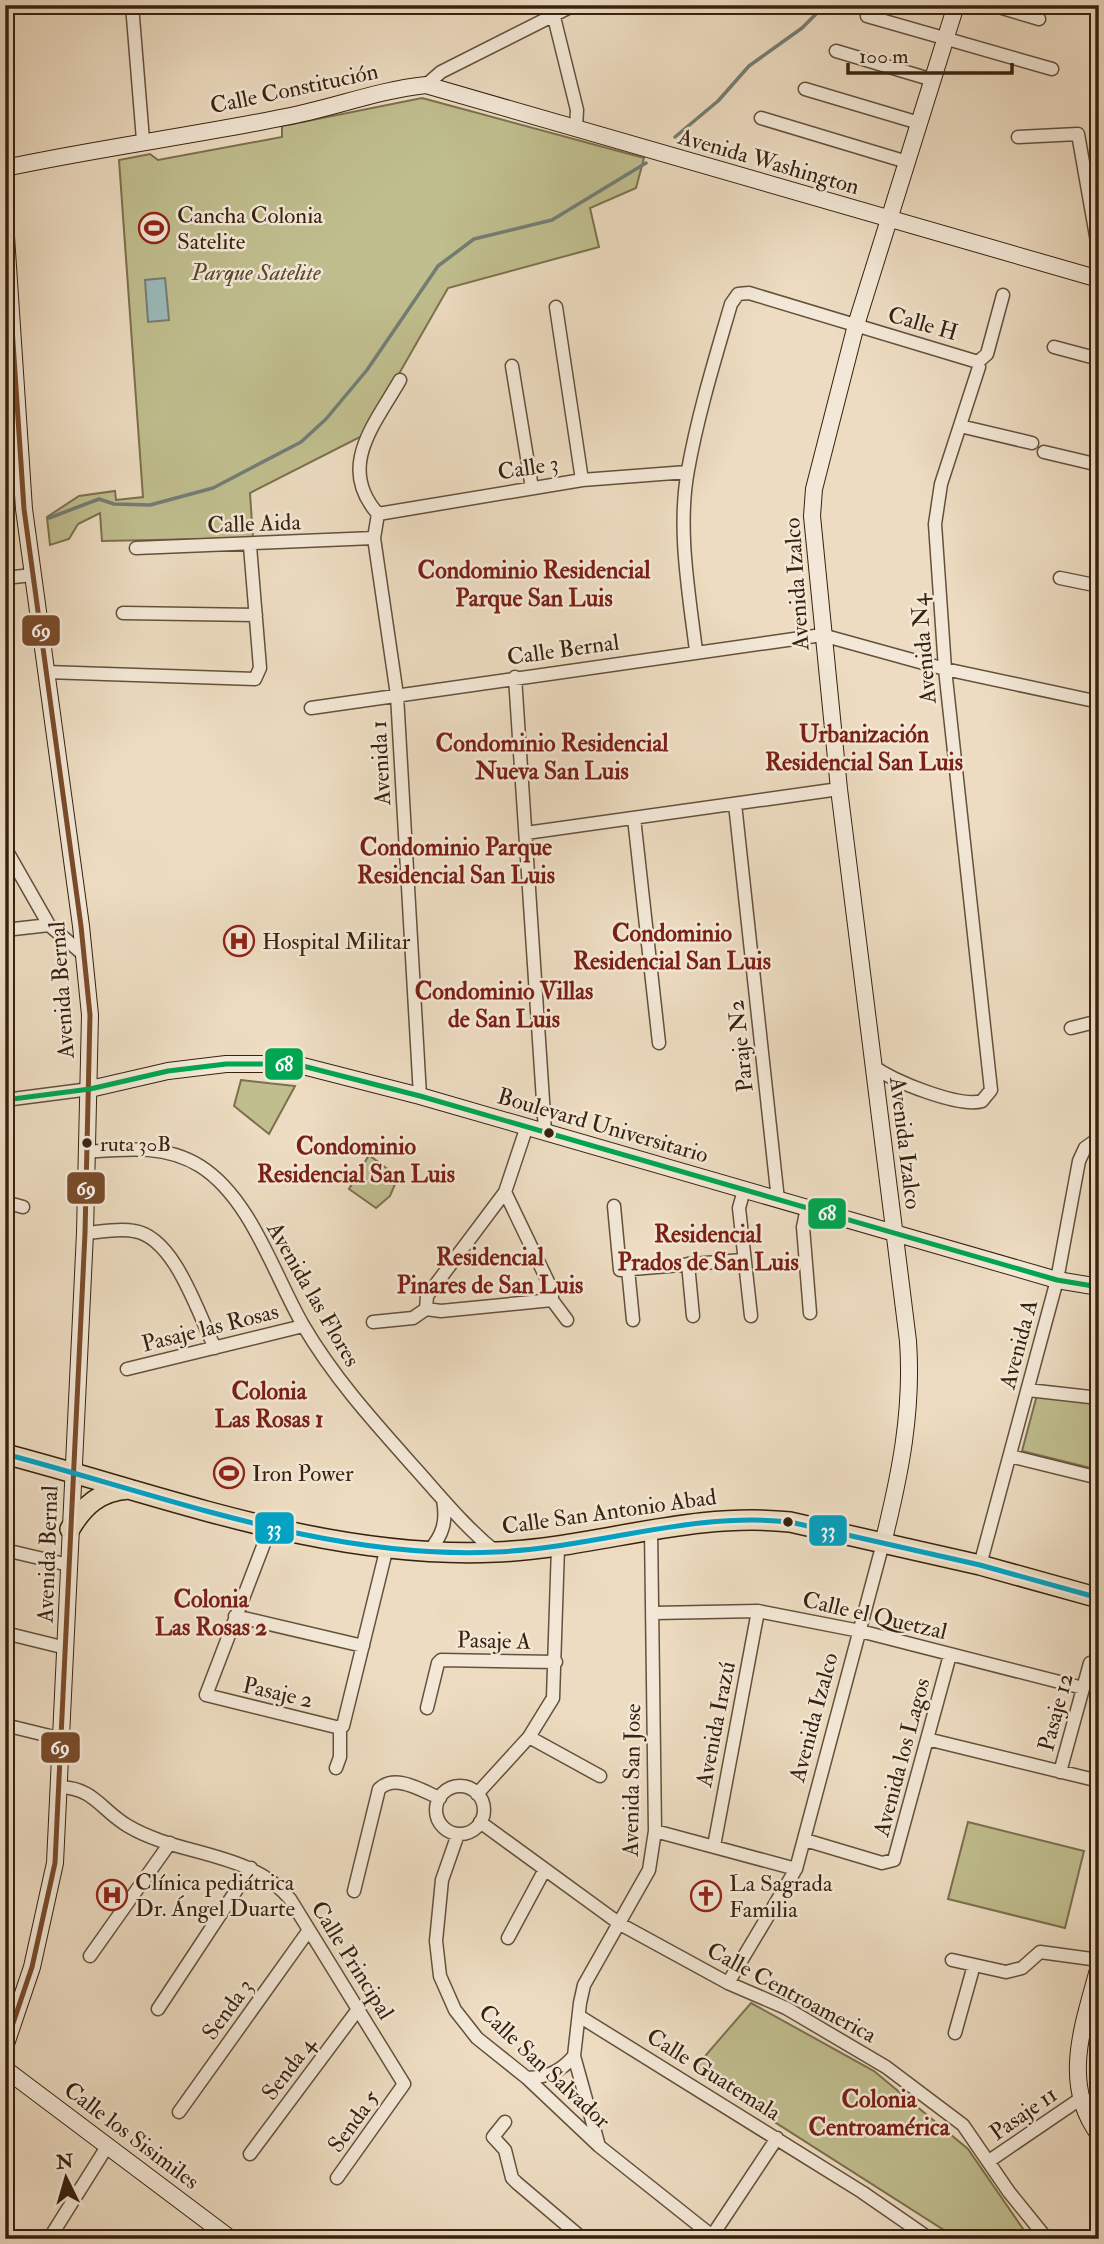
<svg xmlns="http://www.w3.org/2000/svg" width="1104" height="2244" font-family="'IM FELL Double Pica',serif">
	<rect width="100%" height="100%" fill="#eddcc1"/>
	<filter id="stains"><feTurbulence type="fractalNoise" baseFrequency=".00286" numOctaves="4"/><feColorMatrix values="0 0 0 0 .2 0 0 0 0 .09 0 0 0 0 .02 0 0 0 .5 -.17"/></filter>
	<radialGradient id="worn" r=".72"><stop offset=".6" stop-color="#630" stop-opacity="0"/><stop offset="1" stop-color="#630" stop-opacity=".3"/></radialGradient>
	<!-- green -->
	<path fill="#c0be8e" stroke="#7c704e" stroke-width="2" d="M 422,98 L 644,158 L 636,188 L 590,208 L 599,247 L 448,288 L 364,435 L 250,493 L 253,538 L 102,541 L 100,513 L 78,524 L 69,539 L 50,545 L 47,517 L 79,496 L 115,491 L 116,500 L 143,497 L 119,160 L 150,154 L 158,160 L 282,137 L 282,126 Z
		M 241,1080 L 295,1086 L 269,1134 L 234,1106 Z
		M 369,1155 L 398,1177 L 390,1196 L 376,1208 L 349,1189 Z
		M 1037,1395 L 1099,1403 L 1099,1470 L 1022,1451 Z
		M 968,1822 L 1084,1851 L 1065,1928 L 948,1899 Z
		M 751,2003 L 874,2071 L 968,2149 L 1030,2239 L 958,2239 L 693,2070 Z"/>
	<!-- water -->
	<path fill="#9bbaba" stroke="#737d76" stroke-width="2" d="M 165,278 L 169,320 L 148,322 L 145,280 Z"/>
	<g fill="none" stroke-linecap="round" stroke-linejoin="round">
		<!-- stream -->
		<path stroke="#737d76" stroke-width="3.5" d="M 1081,5 L 1085,11 L 1099,10
			M 1091,5 L 1099,8
			M 675,137 L 718,101 L 749,66 L 802,28 L 825,5
			M 49,518 L 99,499 L 114,504 L 150,505 L 213,488 L 301,442 L 326,419 L 367,370 L 438,266 L 474,239 L 552,220 L 646,163"/>
		<!-- street casing -->
		<g stroke="#64503c" stroke-width="15">
			<path id="street" d="M 132,5 L 143,140
				M 551,5 L 577,110 L 576,128
				M 992,5 L 1039,19
				M 132,9 L 150,5
				M 867,16 L 1052,69
				M 836,51 L 933,80
				M 426,85 L 441,72 L 574,5
				M 805,89 L 919,123
				M 761,118 L 907,162
				M 1018,137 L 1078,134 L 1099,253
				M 556,307 L 582,480
				M 1054,347 L 1099,359
				M 978,362 L 987,354 L 1003,295
				M 512,366 L 532,488
				M 5,418 L 17,418
				M 960,426 L 1032,443
				M 1044,452 L 1099,465
				M 378,514 L 374,538 L 397,695 L 420,1096
				M 378,514 L 582,480 L 687,472
				M 378,514 C 336,467 375,424 400,380
				M 136,548 L 374,538
				M 5,578 L 32,575
				M 1060,578 L 1099,586
				M 123,613 L 256,615
				M 696,651 C 689,593 677,529 688,470 C 698,414 715,359 731,304 L 738,294 L 749,293 L 978,362
				M 46,672 L 255,679 L 260,668 L 250,546
				M 515,677 L 545,1131
				M 311,708 L 822,635 L 945,669 L 1099,702
				M 735,804 L 778,1200
				M 634,818 L 659,1043
				M 526,833 L 839,789
				M 5,838 L 8,853 L 49,925 L 84,955
				M 5,930 L 49,925
				M 1071,1028 L 1099,1021
				M 873,1066 C 892,1081 960,1108 982,1101 L 991,1090 L 945,669 L 935,524 L 941,484 L 979,367 L 978,362
				M 5,1100 L 90,1089
				M 86,1152 C 125,1149 165,1144 200,1166 C 251,1198 274,1275 303,1325 C 334,1378 374,1422 415,1468 C 441,1497 465,1527 496,1552
				M 744,1190 L 739,1208 L 751,1316
				M 505,1192 L 552,1290 L 552,1300 L 567,1320
				M 5,1202 L 23,1207
				M 614,1206 L 620,1270 L 742,1260
				M 807,1208 L 803,1227 L 810,1313
				M 85,1233 C 100,1232 119,1228 134,1231 C 175,1237 198,1314 215,1348
				M 688,1264 L 693,1316
				M 628,1269 L 633,1320
				M 426,1309 L 427,1296 L 505,1192 L 527,1126
				M 373,1322 L 413,1318 L 426,1309 L 441,1311 L 552,1300
				M 127,1369 L 303,1326
				M 1028,1390 L 1099,1398
				M 1010,1456 L 1099,1478
				M 270,1528 L 206,1695 L 336,1727 L 343,1726 L 387,1547
				M 5,1550 L 69,1565
				M 429,1551 C 443,1535 447,1521 443,1500
				M 980,1565 L 1057,1280 L 1079,1161 L 1085,1148 L 1099,1138
				M 654,1613 L 758,1611 L 860,1631 L 1083,1688
				M 235,1616 L 363,1646
				M 5,1633 L 66,1648
				M 427,1708 L 438,1663 L 441,1660 L 556,1662
				M 5,1725 L 62,1739
				M 529,1737 L 600,1776
				M 927,1739 L 1099,1781
				M 336,1768 L 340,1757 L 340,1727
				M 1060,1772 L 1090,1663
				M436 1810a24 24 0 1 1 48 0a24 24 0 1 1-48 0Z
				M 60,1787 C 94,1788 101,1810 128,1826 C 180,1857 249,1850 290,1899 L 404,2084 L 337,2178
				M 477,1794 L 529,1737 L 553,1698 L 558,1547
				M 480,1822 L 620,1924 L 728,1983 L 786,2008 L 886,2067 L 963,2125 L 1009,2192 L 1047,2239
				M 655,1831 L 796,1869
				M 458,1834 L 442,1880 L 436,1941 L 440,1976 L 455,2010 L 477,2038 L 527,2078 L 599,2146 L 716,2239
				M 805,1840 L 882,1863 L 894,1860 L 950,1655
				M 714,1846 L 758,1611
				M 354,1891 L 379,1789 C 396,1773 422,1791 440,1798
				M 508,1938 L 544,1871
				M 90,1956 L 170,1843
				M 952,1960 L 1006,1972 L 1022,1968 L 1040,1952 L 1099,1960
				M 728,1983 L 796,1869 L 883,1543
				M 158,2009 L 251,1868
				M 579,2016 L 862,2192 L 930,2239
				M 955,2033 L 974,1965
				M 527,2078 C 548,2077 560,2072 574,2056
				M 179,2112 L 309,1930
				M 505,2122 L 493,2137 L 505,2150 L 512,2178 L 517,2183 L 583,2239
				M 599,2146 L 574,2056 L 580,2003 L 584,1985 L 649,1870 L 655,1831 L 651,1529
				M 250,2154 L 359,2008
				M 989,2161 L 1080,2099
				M 712,2236 L 777,2138
				M 49,2239 L 108,2145"/>
		</g>
		<!-- secondary casing -->
		<g stroke="#37220f" stroke-width="18">
			<path id="secondary" d="M 5,168 C 98,148 192,136 285,117 C 333,108 378,90 426,85 L 1099,279
				M 5,221 L 24,509 L 81,926 L 90,1015 L 85,1233 L 55,1863 L 32,1967 L 5,2047
				M 90,1089 L 168,1071 L 226,1064 L 295,1064 L 420,1096 L 1057,1280 L 1099,1287
				M 883,1543 C 900,1475 913,1411 908,1341 L 839,789 L 812,516 L 814,489 L 856,325 L 956,5
				M 1099,1966 C 1084,2023 1060,2083 1099,2135
				M 5,2069 L 231,2239"/>
		</g>
		<!-- primary casing -->
		<g stroke="#37220f" stroke-width="22">
			<path id="primary" d="M 5,1454 C 165,1496 328,1560 496,1552 C 596,1548 690,1511 790,1522 L 980,1565 L 1099,1598
				M 70,1529 C 84,1505 100,1491 129,1489"/>
		</g>
		<!-- street -->
		<use href="#street" stroke="#f3e8d7" stroke-width="12"/>
		<!-- secondary -->
		<use href="#secondary" stroke="#f3e8d7" stroke-width="16"/>
		<!-- primary -->
		<use href="#primary" stroke="#eddcc1" stroke-width="19"/>
		<!-- bus-1 casing -->
		<g stroke="#f3e8d7" stroke-width="10">
			<path id="bus-1" d="M 5,221 L 24,509 L 81,926 L 90,1015 L 85,1233 L 55,1863 L 32,1967 L 5,2047"/>
		</g>
		<!-- bus-2 casing -->
		<g stroke="#f3e8d7" stroke-width="10">
			<path id="bus-2" d="M 5,1100 L 90,1089 L 168,1071 L 226,1064 L 295,1064 L 420,1096 L 1057,1280 L 1099,1287"/>
		</g>
		<!-- bus-3 casing -->
		<g stroke="#f3e8d7" stroke-width="10">
			<path id="bus-3" d="M 5,1454 C 165,1496 328,1560 496,1552 C 596,1548 690,1511 790,1522 L 980,1565 L 1099,1598"/>
		</g>
		<!-- bus-1 -->
		<use href="#bus-1" stroke="#7a4b2a" stroke-width="5"/>
		<!-- bus-2 -->
		<use href="#bus-2" stroke="#00a651" stroke-width="5"/>
		<!-- bus-3 -->
		<use href="#bus-3" stroke="#03a2c4" stroke-width="5"/>
	</g>
	<!-- icons -->
	<defs>
		<g id="stadium-ring" transform="scale(1.575)"><circle r="9.5" fill="#f3e8d7" stroke="#8f2418" stroke-width="1.5"/><path d="M0-5a6.5 5 0 1 0 0 10a6.5 5 0 1 0 0-10ZM-3.5-1.8h7v3.6h-7Z" fill="#8f2418"/></g>
		<g id="hospital-ring" transform="scale(1.575)"><circle r="9.5" fill="#f3e8d7" stroke="#8f2418" stroke-width="1.5"/><path d="M-5-5h3v3.5h4V-5h3V5h-3V1.5h-4V5h-3Z" fill="#8f2418"/></g>
		<g id="church-ring" transform="scale(1.575)"><circle r="9.5" fill="#f3e8d7" stroke="#8f2418" stroke-width="1.5"/><path d="M-1.2-6h2.4v3.5h3.3v2.4h-3.3V6h-2.4V-.1h-3.3v-2.4h3.3Z" fill="#8f2418"/></g>
	</defs>
	<g fill-rule="evenodd">
		<use href="#stadium-ring" x="154" y="228"/>
		<use href="#hospital-ring" x="239" y="941"/>
		<use href="#stadium-ring" x="229" y="1473"/>
		<use href="#hospital-ring" x="112" y="1895"/>
		<use href="#church-ring" x="706" y="1896"/>
	</g>
	<!-- markers -->
	<g fill="#37220f" stroke="#f3e8d7" stroke-width="2.5">
		<circle cx="549" cy="1133" r="6"/>
		<circle cx="87" cy="1143" r="6"/>
		<circle cx="788" cy="1522" r="6"/>
	</g>
	<g text-anchor="middle" stroke-width="5" stroke-linejoin="round" paint-order="stroke">
		<!-- bus labels -->
		<g font-size="21" fill="#37220f" stroke="#f3e8d7" text-anchor="start">
			<text x="100" y="1151">ruta 30B</text>
		</g>
		<!-- street labels -->
		<g font-size="23" fill="#37220f" stroke="#f3e8d7">
			<text transform="translate(294 88) rotate(-12)" y="8">Calle Constitución</text>
			<text transform="translate(769 161) rotate(16)" y="8">Avenida Washington</text>
			<text transform="translate(923 323) rotate(16)" y="8">Calle H</text>
			<text transform="translate(528 467) rotate(-9)" y="8">Calle 3</text>
			<text transform="translate(254 523) rotate(-2)" y="8">Calle Aida</text>
			<text transform="translate(796 584) rotate(-94)" y="8">Avenida Izalco</text>
			<text transform="translate(563 649) rotate(-8)" y="8">Calle Bernal</text>
			<text transform="translate(923 649) rotate(-95)" y="8">Avenida N4</text>
			<text transform="translate(380 763) rotate(-93)" y="8">Avenida 1</text>
			<text transform="translate(61 990) rotate(-94)" y="8">Avenida Bernal</text>
			<text transform="translate(740 1046) rotate(-96)" y="8">Paraje N2</text>
			<text transform="translate(603 1125) rotate(16)" y="8">Boulevard Universitario</text>
			<text transform="translate(906 1143) rotate(83)" y="8">Avenida Izalco</text>
			<text transform="translate(314 1294) rotate(60)" y="8">Avenida las Flores</text>
			<text transform="translate(210 1327) rotate(-14)" y="8">Pasaje las Rosas</text>
			<text transform="translate(1018 1344) rotate(-75)" y="8">Avenida A</text>
			<text transform="translate(609 1511) rotate(-8)" y="8">Calle San Antonio Abad</text>
			<text transform="translate(47 1554) rotate(-88)" y="8">Avenida Bernal</text>
			<text transform="translate(875 1615) rotate(13)" y="8">Calle el Quetzal</text>
			<text transform="translate(494 1640) rotate(1)" y="8">Pasaje A</text>
			<text transform="translate(278 1692) rotate(13)" y="8">Pasaje 2</text>
			<text transform="translate(1055 1712) rotate(-75)" y="8">Pasaje 12</text>
			<text transform="translate(813 1717) rotate(-75)" y="8">Avenida Izalco</text>
			<text transform="translate(715 1724) rotate(-79)" y="8">Avenida Irazú</text>
			<text transform="translate(901 1757) rotate(-75)" y="8">Avenida los Lagos</text>
			<text transform="translate(631 1780) rotate(-89)" y="8">Avenida San Jose</text>
			<text transform="translate(353 1960) rotate(58)" y="8">Calle Principal</text>
			<text transform="translate(792 1992) rotate(28)" y="8">Calle Centroamerica</text>
			<text transform="translate(227 2009) rotate(-54)" y="8">Senda 3</text>
			<text transform="translate(545 2066) rotate(43)" y="8">Calle San Salvador</text>
			<text transform="translate(288 2068) rotate(-53)" y="8">Senda 4</text>
			<text transform="translate(714 2074) rotate(32)" y="8">Calle Guatemala</text>
			<text transform="translate(1023 2113) rotate(-35)" y="8">Pasaje 11</text>
			<text transform="translate(353 2121) rotate(-54)" y="8">Senda 5</text>
			<text transform="translate(132 2135) rotate(37)" y="8">Calle los Sisimiles</text>
		</g>
		<!-- poi labels -->
		<g font-size="23" fill="#37220f" stroke="#f3e8d7" text-anchor="start">
			<text x="177" y="223">Cancha Colonia<tspan x="177" dy="26">Satelite</tspan></text>
			<text x="262" y="949">Hospital Militar</text>
			<text x="252" y="1481">Iron Power</text>
			<text x="135" y="1890">Clínica pediátrica<tspan x="135" dy="26">Dr. Ángel Duarte</tspan></text>
			<text x="729" y="1891">La Sagrada<tspan x="729" dy="26">Familia</tspan></text>
		</g>
		<!-- park labels -->
		<g font-size="23" font-style="italic" fill="#59492f" stroke="#f3e8d7">
			<text x="256" y="280">Parque Satelite</text>
		</g>
		<!-- neighbourhood labels -->
		<g font-size="24" font-weight="bold" fill="#7a1f14" stroke="#f3e8d7">
			<text x="534" y="578">Condominio Residencial<tspan x="534" dy="28">Parque San Luis</tspan></text>
			<text x="864" y="742">Urbanización<tspan x="864" dy="28">Residencial San Luis</tspan></text>
			<text x="552" y="751">Condominio Residencial<tspan x="552" dy="28">Nueva San Luis</tspan></text>
			<text x="456" y="855">Condominio Parque<tspan x="456" dy="28">Residencial San Luis</tspan></text>
			<text x="672" y="941">Condominio<tspan x="672" dy="28">Residencial San Luis</tspan></text>
			<text x="504" y="999">Condominio Villas<tspan x="504" dy="28">de San Luis</tspan></text>
			<text x="356" y="1154">Condominio<tspan x="356" dy="28">Residencial San Luis</tspan></text>
			<text x="708" y="1242">Residencial<tspan x="708" dy="28">Prados de San Luis</tspan></text>
			<text x="490" y="1265">Residencial<tspan x="490" dy="28">Pinares de San Luis</tspan></text>
			<text x="269" y="1399">Colonia<tspan x="269" dy="28">Las Rosas 1</tspan></text>
			<text x="211" y="1607">Colonia<tspan x="211" dy="28">Las Rosas 2</tspan></text>
			<text x="879" y="2107">Colonia<tspan x="879" dy="28">Centroamérica</tspan></text>
		</g>
	</g>
	<g stroke="#f3e8d7" stroke-width="2.5">
		<rect x="21" y="614" width="40" height="33" rx="7" fill="#7a4b2a"/>
		<rect x="264" y="1047" width="40" height="34" rx="7" fill="#00a651"/>
		<rect x="66" y="1171" width="40" height="34" rx="7" fill="#7a4b2a"/>
		<rect x="807" y="1197" width="40" height="33" rx="7" fill="#00a651"/>
		<rect x="254" y="1511" width="41" height="34" rx="7" fill="#03a2c4"/>
		<rect x="808" y="1514" width="40" height="33" rx="7" fill="#03a2c4"/>
		<rect x="40" y="1731" width="41" height="33" rx="7" fill="#7a4b2a"/>
	</g>
	<g font-size="19" text-anchor="middle" font-weight="bold" fill="#fff">
		<text x="41" y="637">69</text>
		<text x="284" y="1071">68</text>
		<text x="86" y="1195">69</text>
		<text x="827" y="1220">68</text>
		<text x="274" y="1535">33</text>
		<text x="828" y="1537">33</text>
		<text x="60" y="1754">69</text>
	</g>
	<!-- margin -->
	<rect width="1104" height="2244" fill="none" stroke="#eddcc1" stroke-width="28"/>
	<rect x="7" y="7" width="1090" height="2230" fill="none" stroke="#37220f" stroke-width="3.5"/>
	<rect x="14" y="14" width="1076" height="2216" fill="none" stroke="#37220f" stroke-width="2"/>
	<!-- north arrow -->
	<g transform="translate(66 2178) rotate(355)" stroke="#f3e8d7" stroke-width="5" paint-order="stroke">
	<path d="M0-5L12 26L0 18L-12 26Z" fill="#37220f"/>
	<text y="-10" font-size="19" font-weight="bold" text-anchor="middle" fill="#37220f">N</text>
	</g>
	<!-- scale -->
	<path d="M848 63v10h164v-10" fill="none" stroke="#37220f" stroke-width="3.5"/>
	<text x="859" y="63" font-size="21" fill="#37220f" stroke="#f3e8d7" stroke-width="5" paint-order="stroke">100 m</text>
	<rect width="100%" height="100%" filter="url(#stains)"/>
	<rect width="100%" height="100%" fill="url(#worn)"/>
</svg>
